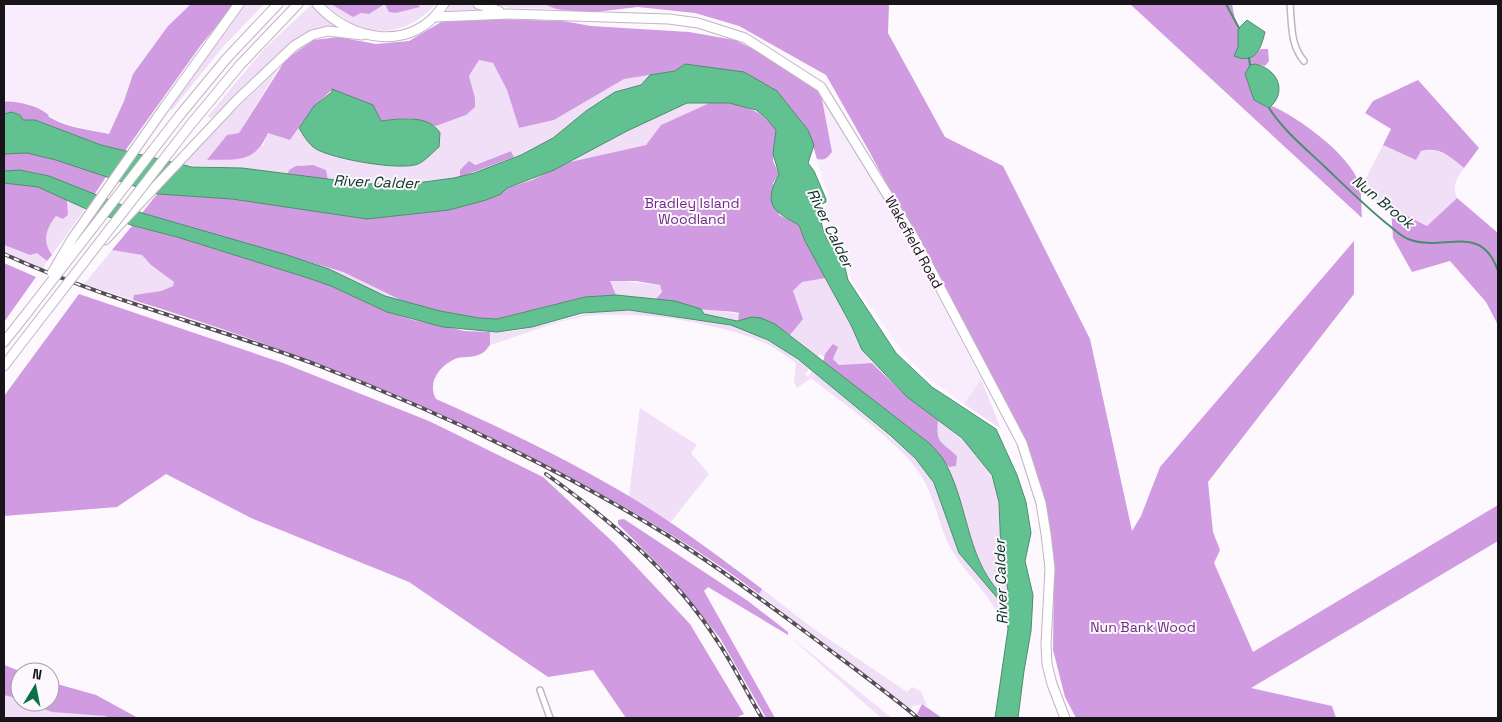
<svg xmlns="http://www.w3.org/2000/svg" width="1502" height="722" font-family="'Space Grotesk',sans-serif">
	<rect width="100%" height="100%" fill="#fcf8fe"/>
	<!-- built -->
	<path fill="#f9ecfd" d="M 4,4 L 191,4 L 168,26 L 133,74 L 124,101 L 110,134 L 76,126 L 9,101 L 4,102 Z
		M 822,98 L 905,231 L 981,379 L 964,404 L 928,378 L 906,356 L 851,279 L 846,250 L 824,208 L 829,199 L 817,159 L 822,161 L 832,152 Z"/>
	<!-- green -->
	<path fill="#f1def7" d="M 246,4 L 264,4 L 222,48 L 172,110 L 169,108 Z
		M 312,4 L 338,27 L 320,28 L 304,34 L 276,56 L 212,118 L 207,117 L 264,49 Z
		M 325,4 L 331,4 L 353,16 L 361,13 L 369,14 L 385,4 L 396,13 L 420,7 L 418,4 L 436,4 C 400,42 362,37 325,4 Z
		M 450,4 L 469,4 L 478,10 L 447,11 Z
		M 490,4 L 544,4 L 556,9 L 510,8 Z
		M 479,60 L 493,63 L 507,90 L 519,128 L 554,120 L 624,79 L 650,75 L 641,85 L 615,92 L 586,111 L 553,138 L 514,157 L 511,151 L 460,170 L 460,177 L 454,178 L 379,185 L 328,180 L 326,170 C 314,164 301,163 289,170 L 287,176 L 242,168 L 183,165 L 212,132 L 278,69 L 239,133 L 263,146 L 268,133 L 290,140 L 299,128 C 304,136 308,144 316,149 C 333,159 400,171 418,164 C 425,161 433,152 439,147 L 436,126 L 466,115 L 475,98 L 469,76 Z
		M 714,101 L 661,125 L 646,145 L 570,162 L 627,131 L 675,108 L 687,103 Z
		M 1383,145 L 1416,160 L 1421,151 C 1440,147 1450,157 1464,168 C 1456,179 1452,186 1457,198 L 1427,226 L 1359,192 Z
		M 67,200 L 85,209 L 52,255 C 42,242 46,227 56,216 L 63,219 L 68,215 Z
		M 4,245 L 30,255 L 36,252 L 47,261 L 43,269 L 4,252 Z
		M 112,250 L 142,255 L 151,265 L 174,282 L 173,286 L 161,291 L 135,295 L 133,300 L 84,284 Z
		M 329,269 L 343,272 L 407,303 L 385,296 Z
		M 826,278 L 851,325 L 862,350 L 872,363 L 839,365 L 833,360 L 836,352 L 825,354 L 824,357 L 820,354 L 817,357 L 790,335 L 803,318 L 793,292 L 802,282 Z
		M 612,280 L 660,285 L 662,292 L 656,299 L 616,295 L 610,281 Z
		M 701,308 L 739,314 L 737,322 L 704,314 Z
		M 612,309 L 629,310 L 697,321 C 727,312 786,350 809,369 L 805,374 L 808,377 L 812,371 L 916,459 L 939,492 L 959,553 L 1006,608 L 1007,619 L 1000,619 C 988,592 967,575 953,552 C 940,532 936,500 922,477 C 904,445 842,403 811,378 L 797,388 L 794,382 L 796,363 C 785,355 773,346 760,341 C 715,322 629,309 581,317 C 550,323 520,336 490,345 L 490,332 C 531,334 571,314 612,309 Z
		M 981,379 L 1001,429 L 964,404 Z
		M 640,408 L 697,445 L 691,453 L 709,474 L 670,523 L 629,496 Z
		M 938,420 C 966,441 994,465 999,501 C 1001,517 999,534 1001,551 C 1003,567 1011,584 1007,600 C 978,572 971,538 960,500 C 956,487 951,476 946,463 L 949,467 L 957,456 C 939,440 936,445 938,420 Z
		M 762,589 L 811,627 L 907,692 L 912,687 L 921,691 L 927,706 L 922,704 L 913,706 L 910,709 L 759,594 Z
		M 788,635 L 892,718 L 881,718 Z
		M 4,665 L 22,672 L 20,672 L 20,702 L 50,702 L 50,682 L 96,695 L 138,718 L 4,718 Z"/>
	<!-- forest -->
	<path fill="#d19be2" d="M 191,4 L 235,4 L 201,45 L 125,151 L 101,145 L 35,120 L 23,120 L 20,115 L 11,112 L 4,114 L 4,102 C 14,100 37,106 46,113 C 52,117 45,115 51,118 C 68,128 91,130 109,134 L 124,101 L 133,74 L 168,26 Z
		M 331,4 L 418,4 L 420,7 L 396,13 L 389,12 L 385,4 L 369,14 L 361,13 L 353,17 Z
		M 544,4 L 889,4 L 888,33 L 945,137 L 1003,166 L 1090,339 L 1132,531 L 1141,516 L 1160,467 L 1354,241 L 1354,294 L 1208,482 L 1213,532 L 1220,550 L 1214,563 L 1253,652 L 1498,505 L 1498,541 L 1251,688 L 1332,706 L 1336,718 L 1076,718 L 1065,697 L 1053,650 L 1054,563 L 1039,484 L 1021,435 L 869,151 L 826,75 L 739,26 L 695,13 L 638,7 L 587,13 L 556,9 Z
		M 1130,4 L 1232,4 L 1235,19 L 1239,28 L 1238,47 L 1250,58 L 1261,49 L 1268,49 L 1269,61 L 1265,66 L 1256,64 L 1245,74 L 1254,100 L 1269,108 L 1272,106 C 1299,118 1349,154 1359,183 C 1362,193 1361,207 1362,218 Z
		M 458,18 L 563,21 L 591,26 L 689,32 L 735,40 L 759,52 L 814,87 L 821,94 L 832,152 C 827,158 825,161 817,159 L 808,130 L 777,91 L 685,64 L 675,71 L 624,79 L 554,120 L 519,128 L 507,90 L 493,63 L 479,60 L 469,76 L 475,98 L 475,107 L 466,115 L 436,126 L 409,118 L 381,121 L 332,90 L 314,106 L 290,140 L 268,133 C 254,164 238,159 207,160 L 227,135 L 239,133 L 286,59 L 314,40 L 338,37 L 376,44 L 409,41 L 443,21 Z
		M 1418,80 L 1479,148 L 1464,168 C 1450,157 1440,146 1421,151 L 1416,160 L 1383,145 L 1391,129 L 1365,113 L 1373,101 Z
		M 714,101 C 739,104 761,108 776,130 L 773,161 L 779,174 L 773,183 L 779,215 L 799,225 L 805,241 L 826,278 L 802,282 L 793,291 L 803,319 L 790,335 C 771,322 761,315 738,320 L 739,313 C 726,310 711,311 699,309 C 685,307 671,301 656,299 L 662,292 L 660,285 L 636,281 L 610,281 L 616,295 L 585,297 L 497,319 L 479,318 L 440,311 L 407,303 L 343,272 L 142,213 L 157,194 L 232,199 L 367,219 L 449,210 L 486,200 L 501,194 L 507,188 L 532,180 L 570,162 L 646,145 L 661,125 Z
		M 511,151 L 514,157 L 460,177 L 460,170 L 469,161 L 475,165 Z
		M 15,152 C 46,153 78,166 106,177 L 94,195 C 61,183 41,168 4,171 L 4,154 Z
		M 313,165 L 326,170 L 328,180 L 287,176 L 289,170 L 296,166 Z
		M 4,183 L 38,187 L 67,200 L 68,215 L 63,219 L 56,216 C 46,228 42,242 52,255 L 47,261 L 37,253 L 30,255 L 4,245 Z
		M 1457,198 L 1498,233 L 1498,325 L 1486,302 L 1450,261 L 1412,272 L 1393,238 L 1391,208 L 1427,226 Z
		M 132,226 L 177,237 L 308,278 L 331,286 L 387,312 L 413,320 L 465,331 L 490,332 L 490,345 C 487,349 483,354 478,355 C 471,358 462,356 455,359 C 439,366 427,383 436,399 C 504,429 571,461 634,499 C 678,526 721,558 762,589 L 759,594 C 701,550 637,513 573,479 C 431,404 287,348 133,300 L 134,295 L 161,291 L 173,286 L 174,282 L 151,265 L 142,255 L 112,250 Z
		M 4,263 L 36,277 L 4,322 Z
		M 79,294 L 283,363 L 429,421 L 543,477 L 614,543 L 690,624 L 744,714 L 735,718 L 626,718 L 593,670 L 548,677 L 409,582 L 251,518 L 166,474 L 117,507 L 4,516 L 4,396 Z
		M 833,344 L 838,347 L 833,359 L 839,365 L 872,363 L 907,397 L 938,420 C 936,444 940,440 957,456 L 956,466 L 949,467 L 929,443 L 823,362 L 825,354 Z
		M 624,519 L 748,601 L 788,632 L 788,635 L 708,587 L 704,591 L 775,718 L 766,718 L 720,638 L 669,575 L 618,524 L 618,520 Z
		M 4,665 L 22,672 L 20,672 L 20,699 L 4,695 Z
		M 50,682 L 96,695 L 138,718 L 109,718 L 105,716 L 52,712 L 26,702 L 50,702 Z
		M 922,704 L 942,718 L 922,718 L 917,714 Z"/>
	<!-- water -->
	<path fill="#62c190" stroke="#4c8d6d" d="M 1247,20 L 1265,32 C 1261,49 1255,65 1234,56 L 1238,47 L 1238,29 Z
		M 685,64 L 744,72 L 777,91 L 808,130 L 814,145 L 808,163 L 814,171 L 826,199 L 826,202 L 818,206 C 822,225 822,237 837,252 L 841,252 L 848,280 L 896,353 L 932,387 L 996,429 L 1017,475 L 1026,502 L 1031,533 L 1025,561 L 1033,595 L 1031,631 L 1024,671 L 1018,718 L 995,718 L 1008,629 L 1006,608 L 959,553 L 934,483 L 916,459 L 891,436 L 798,359 L 768,340 L 731,325 L 629,310 L 582,313 L 532,327 L 497,332 L 443,327 L 387,312 L 331,286 L 308,278 L 177,237 L 134,226 L 84,208 L 38,187 L 4,183 L 4,171 L 20,170 L 49,176 L 142,213 L 284,254 L 329,269 L 385,296 L 440,311 L 479,318 L 497,319 L 585,297 L 616,295 L 675,301 L 701,309 L 704,314 L 737,321 L 752,317 L 761,318 L 775,324 L 929,443 C 935,449 942,456 946,464 C 970,510 966,563 1007,600 L 1008,590 L 1001,553 L 999,502 L 992,475 L 962,438 L 907,397 L 862,350 L 851,325 L 805,241 L 799,225 C 772,211 763,204 779,174 L 773,154 L 776,130 L 766,118 L 756,110 L 729,103 L 687,103 L 627,131 L 554,170 L 507,188 L 501,194 L 486,200 L 449,210 L 367,219 L 232,199 L 158,194 L 56,160 L 27,153 L 4,154 L 4,114 L 11,112 L 20,115 L 23,120 L 35,120 L 101,145 L 192,167 L 242,168 L 367,184 L 416,183 L 454,178 L 474,173 L 521,155 L 553,138 L 586,111 L 615,92 L 641,85 L 650,75 L 675,71 Z
		M 1255,64 C 1278,69 1288,92 1269,108 L 1254,100 L 1245,74 L 1250,65 Z
		M 332,89 L 373,105 L 381,121 C 399,119 429,114 440,133 L 439,147 C 433,152 425,161 418,164 C 400,171 333,159 316,149 C 308,144 304,136 299,128 L 314,106 L 332,92 Z"/>
	<g fill="none" stroke-linecap="round" stroke-linejoin="round">
		<!-- stream -->
		<path stroke="#4c8d6d" stroke-width="2" d="M 1226,4 L 1239,28
			M 1249,58 L 1250,65
			M 1269,108 C 1284,131 1305,148 1324,166 C 1345,186 1364,205 1386,223 C 1393,228 1400,236 1408,239 C 1443,253 1481,221 1498,271"/>
		<!-- street casing -->
		<g stroke="#c0b5c3" stroke-width="8">
			<path id="street" d="M 1290,4 C 1292,24 1290,45 1304,61
				M 540,690 L 550,718"/>
		</g>
		<!-- highway casing -->
		<g stroke="#c0b5c3" stroke-width="11">
			<path id="highway" d="M 317,4 C 351,42 414,53 444,4
				M 478,4 L 499,11
				M 436,17 L 509,14 L 669,19 L 698,23 L 745,38 L 821,87 L 914,238 L 1022,443 L 1041,503 L 1046,534 L 1050,568 L 1046,644 L 1047,664 L 1052,684 L 1065,718
				M 164,108 L 239,4
				M 180,115 L 227,58 L 278,4
				M 191,124 L 240,65 L 298,4
				M 105,240 L 236,101 L 294,46 L 312,35 L 328,31 L 362,35
				M 4,342 L 27,313
				M 4,366 L 37,323"/>
		</g>
		<!-- street -->
		<use href="#street" stroke="#fff" stroke-width="5"/>
		<!-- highway -->
		<use href="#highway" stroke="#fff" stroke-width="9"/>
		<!-- rail casing -->
		<g stroke="#524e54" stroke-width="4">
			<path id="rail" d="M 4,254 C 105,300 213,326 317,365 C 437,411 557,467 667,535 C 715,565 761,599 807,633 C 844,661 882,688 918,718
				M 546,474 C 610,520 675,574 718,642 C 734,666 747,693 762,718"/>
		</g>
		<!-- rail -->
		<use href="#rail" stroke="#fcf8fe" stroke-width="2" stroke-dasharray="5.5" stroke-linecap="butt"/>
		<!-- highway-bridge casing -->
		<g stroke="#c0b5c3" stroke-width="11" stroke-linecap="butt">
			<path id="highway-bridge" d="M 52,273 L 72,239 L 164,108
				M 27,313 L 180,115
				M 37,323 L 191,124"/>
		</g>
		<!-- highway-bridge -->
		<use href="#highway-bridge" stroke="#fff" stroke-width="9"/>
	</g>
	<g text-anchor="middle" stroke-width="4" stroke-linejoin="round" paint-order="stroke">
		<!-- park labels -->
		<g font-size="14" fill="#6e2d82" stroke="#fcf8fe">
			<text x="692" y="208">Bradley Island<tspan x="692" dy="16">Woodland</tspan></text>
			<text x="1143" y="632">Nun Bank Wood</text>
		</g>
		<!-- street labels -->
		<g font-size="14" fill="#18141a" stroke="#fcf8fe">
			<text transform="translate(914 242) rotate(61)" y="5">Wakefield Road</text>
		</g>
		<!-- water labels -->
		<g font-size="15" font-style="italic" fill="#07321f" stroke="#fcf8fe">
			<text transform="translate(376 182) rotate(2)" y="5">River Calder</text>
			<text transform="translate(1383 202) rotate(39)" y="5">Nun Brook</text>
			<text transform="translate(830 228) rotate(64)" y="5">River Calder</text>
			<text transform="translate(1001 582) rotate(-92)" y="5">River Calder</text>
		</g>
	</g>
	<!-- border -->
	<rect width="1502" height="722" fill="none" stroke="#18141a" stroke-width="10"/>
	<!-- north arrow -->
	<g transform="translate(35 687) rotate(10)"><circle r="24" fill="#fcf8fe" stroke="#a19da3"/>
	<path d="M0-4L9 19L0 12L-9 19Z" fill="#087148"/>
	<text y="-8" font-size="14" font-weight="bold" text-anchor="middle" fill="#18141a">N</text>
	</g>
</svg>
